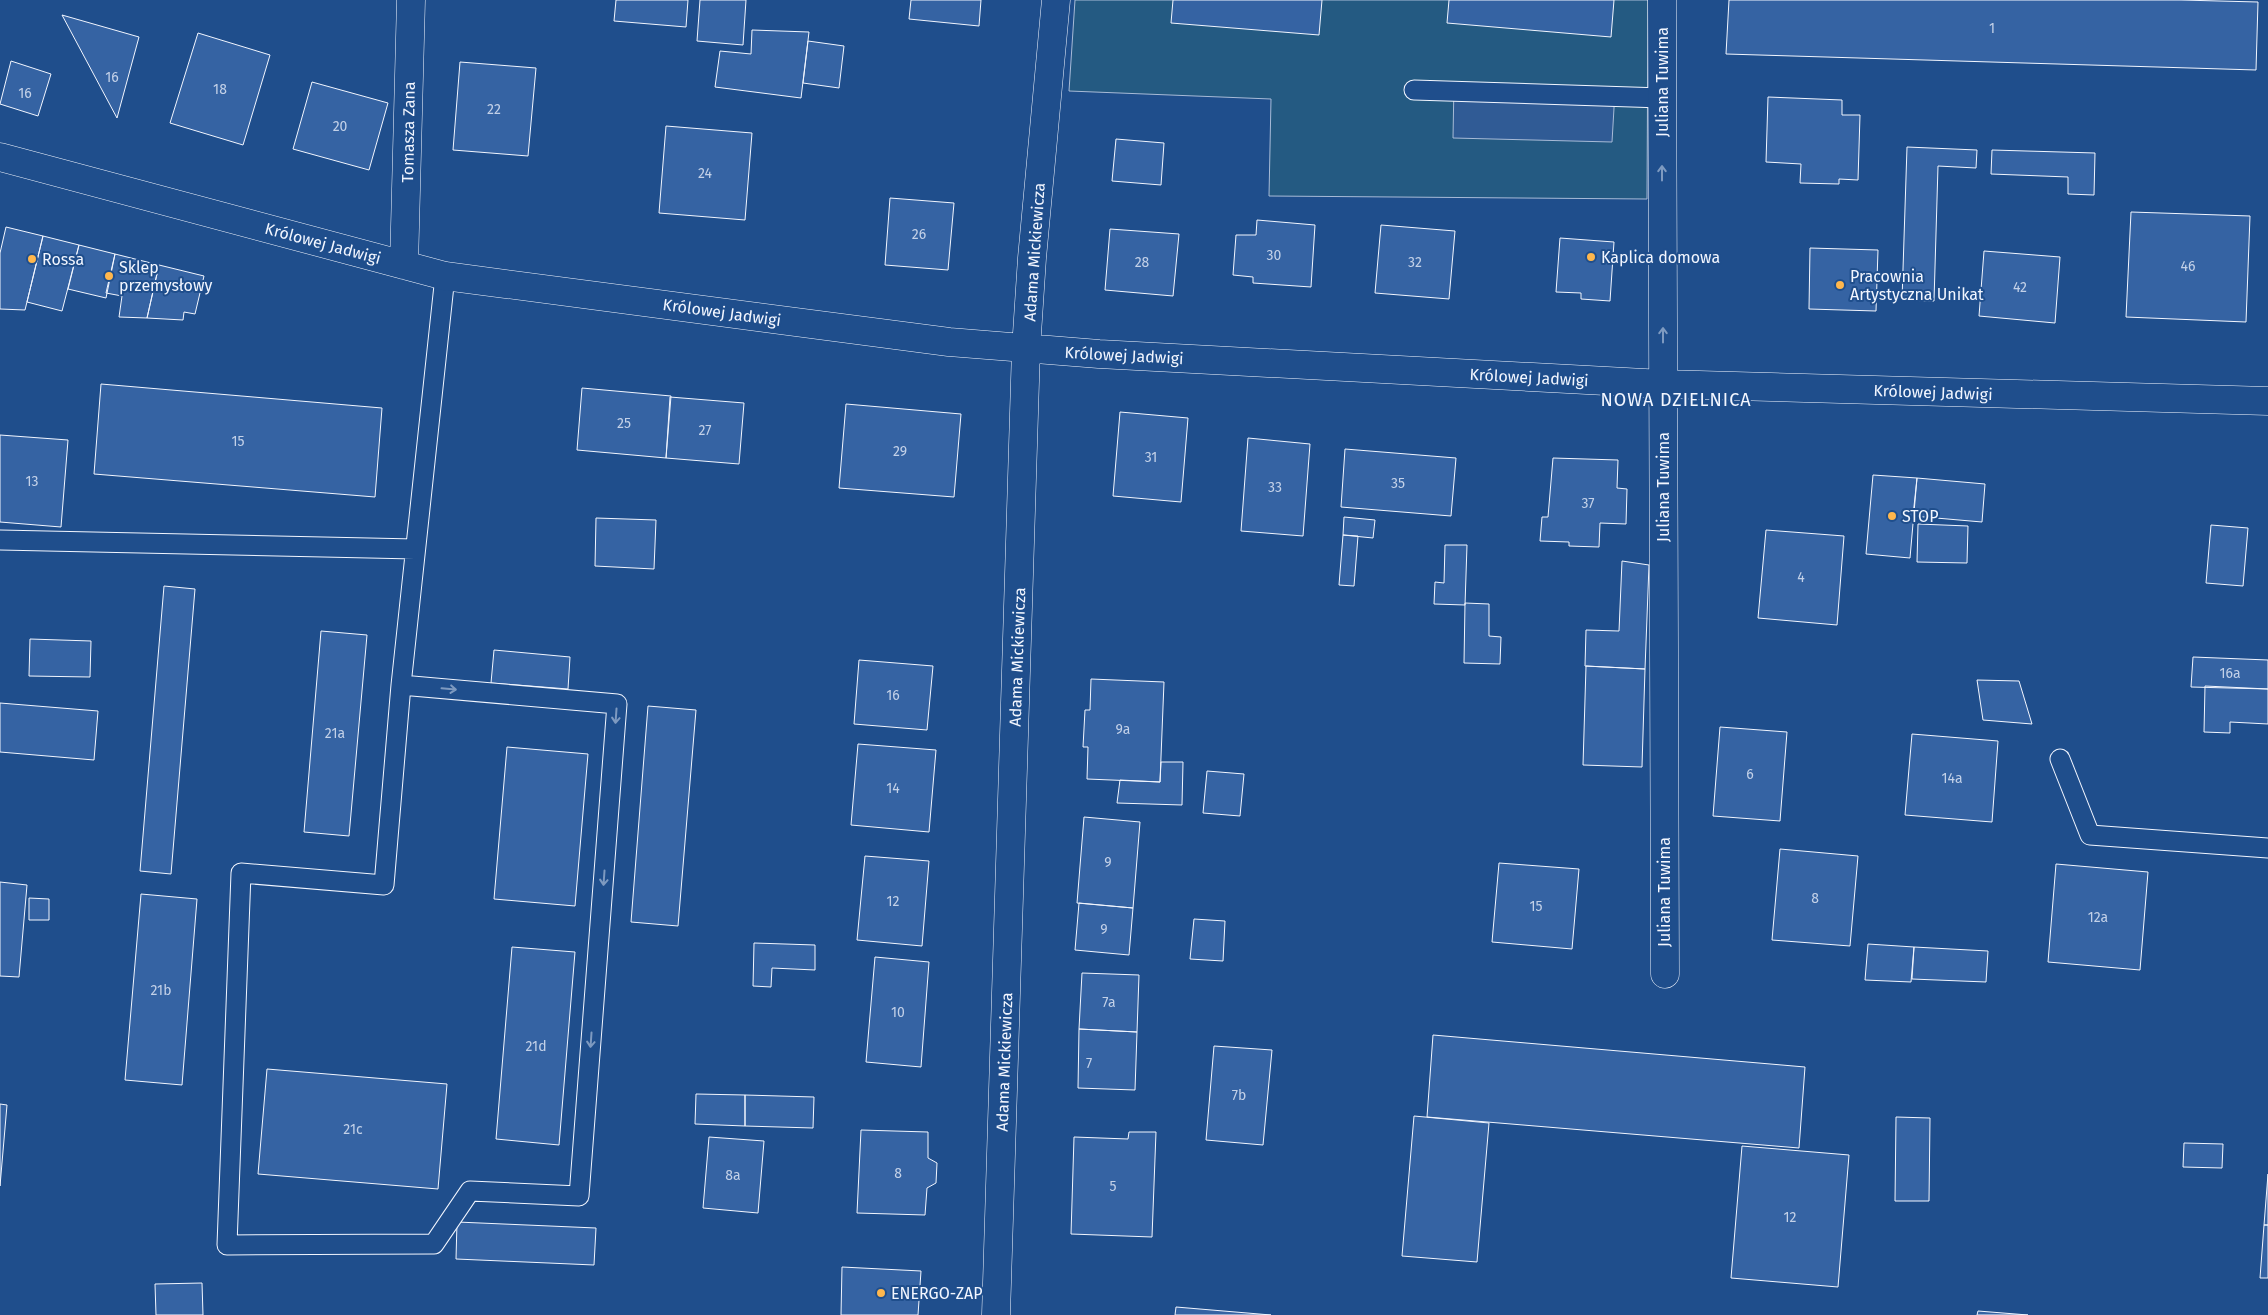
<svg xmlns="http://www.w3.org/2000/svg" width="2268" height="1315" font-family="'Fira Sans',sans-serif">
	<rect width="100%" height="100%" fill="#1f4e8c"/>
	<!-- green -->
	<path fill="#245a82" stroke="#a8bbd7" d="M 1075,0 L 1648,0 L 1647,199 L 1269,196 L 1271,99 L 1069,91 Z"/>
	<!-- parking -->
	<path fill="#305b95" stroke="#a8bbd7" d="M 1454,83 L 1615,91 L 1612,142 L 1453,138 Z"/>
	<!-- building -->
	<path fill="#3563a3" stroke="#f2f6ff" d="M 616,0 L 688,0 L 686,27 L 614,21 Z
		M 700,0 L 746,0 L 743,45 L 697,41 Z
		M 911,0 L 981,0 L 979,26 L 909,19 Z
		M 1173,0 L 1322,0 L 1319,35 L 1171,23 Z
		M 1449,0 L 1614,0 L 1611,37 L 1447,23 Z
		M 1729,0 L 2181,0 L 2258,2 L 2256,70 L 1726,54 Z
		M 62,15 L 139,37 L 117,118 Z
		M 752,30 L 809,32 L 801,98 L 715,87 L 720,51 L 751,54 Z
		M 198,33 L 270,55 L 243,145 L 170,123 Z
		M 808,41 L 844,46 L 839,88 L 803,83 Z
		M 11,61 L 51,74 L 38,116 L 0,104 Z
		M 460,62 L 536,68 L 528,156 L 453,150 Z
		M 312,82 L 388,103 L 369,170 L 293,149 Z
		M 1768,97 L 1842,100 L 1842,115 L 1860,115 L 1858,180 L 1839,179 L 1839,184 L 1800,183 L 1801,164 L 1766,162 Z
		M 666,126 L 752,133 L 745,220 L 659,213 Z
		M 1116,139 L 1164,143 L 1161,185 L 1112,181 Z
		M 1907,147 L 1977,150 L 1976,168 L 1938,166 L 1934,301 L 1902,300 Z
		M 1992,150 L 2095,153 L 2094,195 L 2068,194 L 2068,177 L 1991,174 Z
		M 890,198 L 954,203 L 948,270 L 885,265 Z
		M 2131,212 L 2250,216 L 2246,322 L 2126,317 Z
		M 1257,220 L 1315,225 L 1311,287 L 1253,283 L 1253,277 L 1233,275 L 1236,235 L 1256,235 Z
		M 1381,225 L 1455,231 L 1449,299 L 1375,293 Z
		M 6,227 L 43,236 L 25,310 L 0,309 L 0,253 Z
		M 1110,229 L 1179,234 L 1173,296 L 1105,290 Z
		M 43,236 L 79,245 L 62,311 L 27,302 Z
		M 1560,238 L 1614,242 L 1610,301 L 1581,299 L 1581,293 L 1556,292 Z
		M 79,245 L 115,254 L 106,298 L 68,289 Z
		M 1810,248 L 1878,250 L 1876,311 L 1809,309 Z
		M 1984,251 L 2060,257 L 2055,323 L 1979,316 Z
		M 115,254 L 159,265 L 147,318 L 119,317 L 122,296 L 106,293 Z
		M 159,265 L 204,276 L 195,314 L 184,312 L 183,320 L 147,318 Z
		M 101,384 L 382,408 L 375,497 L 94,474 Z
		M 582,388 L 671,396 L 666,458 L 577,450 Z
		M 670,397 L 744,403 L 739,464 L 666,458 Z
		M 846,404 L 961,414 L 954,497 L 839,488 Z
		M 1120,412 L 1188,418 L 1181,502 L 1113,496 Z
		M 0,435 L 68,440 L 61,527 L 0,522 Z
		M 1248,438 L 1310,444 L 1303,536 L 1241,531 Z
		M 1345,449 L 1456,458 L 1451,516 L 1341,507 Z
		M 1553,458 L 1618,460 L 1617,488 L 1627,489 L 1626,524 L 1600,523 L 1599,547 L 1569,546 L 1569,542 L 1540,541 L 1542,517 L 1548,517 Z
		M 1873,475 L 1917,478 L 1910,558 L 1866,554 Z
		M 1917,478 L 1985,484 L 1982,522 L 1913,516 Z
		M 1344,517 L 1375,520 L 1373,538 L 1343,535 Z
		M 596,518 L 656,520 L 654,569 L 595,566 Z
		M 1918,524 L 1968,526 L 1967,563 L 1917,562 Z
		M 2211,525 L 2248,528 L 2243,586 L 2206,583 Z
		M 1766,530 L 1844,536 L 1837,625 L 1758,618 Z
		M 1343,535 L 1358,536 L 1354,586 L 1339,585 Z
		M 1445,545 L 1467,545 L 1465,605 L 1434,604 L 1435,582 L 1444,583 Z
		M 1622,561 L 1649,565 L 1645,669 L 1585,666 L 1586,630 L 1619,631 Z
		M 164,586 L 195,589 L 171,874 L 140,871 Z
		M 1465,603 L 1489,604 L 1489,636 L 1501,637 L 1500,664 L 1464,663 Z
		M 321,631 L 367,635 L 349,836 L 304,832 Z
		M 30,639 L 91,641 L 90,677 L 29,676 Z
		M 494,650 L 570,657 L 568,689 L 491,683 Z
		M 2193,657 L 2268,660 L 2268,689 L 2191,687 Z
		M 859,660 L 933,666 L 927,730 L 854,724 Z
		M 1586,666 L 1645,669 L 1642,767 L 1583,765 Z
		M 1091,679 L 1164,682 L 1160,782 L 1087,779 L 1088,747 L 1083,747 L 1085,710 L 1090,710 Z
		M 1977,680 L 2019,681 L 2032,724 L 1983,720 Z
		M 2205,686 L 2268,689 L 2268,724 L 2230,722 L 2230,733 L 2204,732 Z
		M 0,703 L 98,711 L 94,760 L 0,752 Z
		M 648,706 L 696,710 L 678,926 L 631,922 Z
		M 1720,727 L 1787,732 L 1780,821 L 1713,816 Z
		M 1912,734 L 1998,741 L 1992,822 L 1905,815 Z
		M 858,744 L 936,750 L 929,832 L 851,825 Z
		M 507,747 L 588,754 L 575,906 L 494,899 Z
		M 1161,762 L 1183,762 L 1182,805 L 1117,803 L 1120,780 L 1160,782 Z
		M 1207,771 L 1244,774 L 1240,816 L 1203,813 Z
		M 1084,817 L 1140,822 L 1133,908 L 1077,903 Z
		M 1780,849 L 1858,856 L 1850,946 L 1772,940 Z
		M 865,856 L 929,861 L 922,946 L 857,940 Z
		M 1499,863 L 1579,869 L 1572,949 L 1492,942 Z
		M 2056,864 L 2148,872 L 2140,970 L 2048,962 Z
		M 0,882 L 27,885 L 19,977 L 0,976 Z
		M 141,894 L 197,899 L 182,1085 L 125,1080 Z
		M 29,898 L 49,899 L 49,920 L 29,920 Z
		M 1079,903 L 1133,908 L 1129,955 L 1075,950 Z
		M 1194,919 L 1225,921 L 1223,961 L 1190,959 Z
		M 754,943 L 815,945 L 815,970 L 772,968 L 771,987 L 753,986 Z
		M 1868,944 L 1914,947 L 1911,982 L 1865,980 Z
		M 512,947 L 575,952 L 559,1145 L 496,1139 Z
		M 1914,947 L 1988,951 L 1986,982 L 1912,979 Z
		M 875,957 L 929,962 L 921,1067 L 866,1062 Z
		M 1082,973 L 1139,975 L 1137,1032 L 1079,1029 Z
		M 1079,1029 L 1137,1032 L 1135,1090 L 1078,1088 Z
		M 1433,1035 L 1805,1067 L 1799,1148 L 1427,1117 Z
		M 1214,1046 L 1272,1050 L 1263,1145 L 1206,1140 Z
		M 267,1069 L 447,1084 L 438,1189 L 258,1174 Z
		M 696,1094 L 745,1095 L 745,1126 L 695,1124 Z
		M 745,1095 L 814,1097 L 813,1128 L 745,1126 Z
		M 0,1104 L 7,1105 L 0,1186 Z
		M 1414,1116 L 1489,1123 L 1477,1262 L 1402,1256 Z
		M 1896,1117 L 1930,1118 L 1929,1201 L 1895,1201 Z
		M 861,1130 L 928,1132 L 928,1158 L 937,1163 L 936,1183 L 927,1188 L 925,1215 L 857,1213 Z
		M 1129,1132 L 1156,1132 L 1152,1237 L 1071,1234 L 1074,1137 L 1128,1139 Z
		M 709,1137 L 764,1141 L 758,1213 L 703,1208 Z
		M 2184,1143 L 2223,1144 L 2222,1168 L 2183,1167 Z
		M 1742,1146 L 1849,1155 L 1838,1287 L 1731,1278 Z
		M 2268,1174 L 2268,1225 L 2264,1225 Z
		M 457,1222 L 596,1228 L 594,1265 L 456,1259 Z
		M 2264,1225 L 2268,1225 L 2268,1278 L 2260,1278 Z
		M 842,1267 L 921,1271 L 918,1315 L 841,1315 Z
		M 202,1283 L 203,1315 L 156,1315 L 155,1284 Z
		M 1176,1307 L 1271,1315 L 1175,1315 Z
		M 1978,1311 L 2028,1315 L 1977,1315 Z"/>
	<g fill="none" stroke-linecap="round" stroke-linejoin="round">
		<!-- service casing -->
		<g stroke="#f2f6ff" stroke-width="21">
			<path id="service" d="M 1414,90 L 1662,98
				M 0,540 L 415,549
				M 401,685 L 617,704 L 579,1196 L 470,1191 L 434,1244 L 227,1245 L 241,873 L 384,885 L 401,685 L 445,276
				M 2060,759 L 2090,835 L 2268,848"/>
		</g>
		<!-- minor casing -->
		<g stroke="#f2f6ff" stroke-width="29">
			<path id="minor" d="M 1662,0 L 1665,974
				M 0,157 L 445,276 L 949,342 L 1099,354 L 1663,384 L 2268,401
				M 404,265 L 411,0
				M 996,1315 L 1026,349 L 1032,258 L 1056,0"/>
		</g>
		<!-- service -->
		<use href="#service" stroke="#1f4e8c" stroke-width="19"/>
		<!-- minor -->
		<use href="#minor" stroke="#1f4e8c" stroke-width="28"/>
	</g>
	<!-- one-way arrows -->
	<defs><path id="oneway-shaft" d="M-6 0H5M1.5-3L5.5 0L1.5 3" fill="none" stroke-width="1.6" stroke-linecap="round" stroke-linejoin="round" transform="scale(1.25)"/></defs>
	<g stroke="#7e9ac0">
		<use href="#oneway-shaft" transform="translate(1662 173) rotate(-90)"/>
		<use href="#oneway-shaft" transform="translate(1663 335) rotate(-90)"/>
		<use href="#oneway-shaft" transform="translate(449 689) rotate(5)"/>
		<use href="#oneway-shaft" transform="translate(616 716) rotate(94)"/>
		<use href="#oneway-shaft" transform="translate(604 878) rotate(94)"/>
		<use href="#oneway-shaft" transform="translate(591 1040) rotate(94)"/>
	</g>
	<!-- markers -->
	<g fill="#ffb74d" stroke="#1f4e8c" stroke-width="2">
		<circle cx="1591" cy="257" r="5"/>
		<circle cx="32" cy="259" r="5"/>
		<circle cx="109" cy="276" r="5"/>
		<circle cx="1840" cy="285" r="5"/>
		<circle cx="1892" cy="516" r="5"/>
		<circle cx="881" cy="1293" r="5"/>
	</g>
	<g text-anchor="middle" stroke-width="4" stroke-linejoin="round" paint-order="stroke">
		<!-- number labels -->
		<g font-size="14" fill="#c3d1e8">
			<text x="1992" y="33">1</text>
			<text x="112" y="82">16</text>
			<text x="220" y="94">18</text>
			<text x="25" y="98">16</text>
			<text x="494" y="114">22</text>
			<text x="340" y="131">20</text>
			<text x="705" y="178">24</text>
			<text x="919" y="239">26</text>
			<text x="1274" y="260">30</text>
			<text x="1142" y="267">28</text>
			<text x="1415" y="267">32</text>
			<text x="2188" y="271">46</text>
			<text x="2020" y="292">42</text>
			<text x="624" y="428">25</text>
			<text x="705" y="435">27</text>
			<text x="238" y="446">15</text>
			<text x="900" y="456">29</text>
			<text x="1151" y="462">31</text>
			<text x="32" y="486">13</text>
			<text x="1398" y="488">35</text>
			<text x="1275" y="492">33</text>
			<text x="1588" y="508">37</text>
			<text x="1801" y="582">4</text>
			<text x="2230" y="678">16a</text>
			<text x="893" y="700">16</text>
			<text x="1123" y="734">9a</text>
			<text x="335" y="738">21a</text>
			<text x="1750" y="779">6</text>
			<text x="1952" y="783">14a</text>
			<text x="893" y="793">14</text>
			<text x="1108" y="867">9</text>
			<text x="1815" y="903">8</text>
			<text x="893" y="906">12</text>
			<text x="1536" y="911">15</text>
			<text x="2098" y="922">12a</text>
			<text x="1104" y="934">9</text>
			<text x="161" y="995">21b</text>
			<text x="1109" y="1007">7a</text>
			<text x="898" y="1017">10</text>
			<text x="536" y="1051">21d</text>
			<text x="1089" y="1068">7</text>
			<text x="1239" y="1100">7b</text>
			<text x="353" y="1134">21c</text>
			<text x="898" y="1178">8</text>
			<text x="733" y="1180">8a</text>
			<text x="1113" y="1191">5</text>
			<text x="1790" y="1222">12</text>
		</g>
		<!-- street labels -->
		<g font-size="16" fill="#f2f6ff" stroke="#1f4e8c">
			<text transform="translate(1662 82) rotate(-90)" y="6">Juliana Tuwima</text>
			<text transform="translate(408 132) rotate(-89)" y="6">Tomasza Zana</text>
			<text transform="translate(323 243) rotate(15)" y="6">Królowej Jadwigi</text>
			<text transform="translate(1034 252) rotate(-86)" y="6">Adama Mickiewicza</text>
			<text transform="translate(722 312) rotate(8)" y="6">Królowej Jadwigi</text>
			<text transform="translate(1124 355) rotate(3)" y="6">Królowej Jadwigi</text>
			<text transform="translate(1529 377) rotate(3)" y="6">Królowej Jadwigi</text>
			<text transform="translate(1933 392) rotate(2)" y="6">Królowej Jadwigi</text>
			<text transform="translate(1663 487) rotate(-90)" y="6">Juliana Tuwima</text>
			<text transform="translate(1017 657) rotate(-88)" y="6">Adama Mickiewicza</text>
			<text transform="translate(1664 892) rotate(-90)" y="6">Juliana Tuwima</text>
			<text transform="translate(1004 1062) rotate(-88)" y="6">Adama Mickiewicza</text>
		</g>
		<!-- poi labels -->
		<g font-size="16" fill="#f2f6ff" stroke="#1f4e8c" text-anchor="start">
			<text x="1601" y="263">Kaplica domowa</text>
			<text x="42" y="265">Rossa</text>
			<text x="119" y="273">Sklep<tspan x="119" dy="18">przemysłowy</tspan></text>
			<text x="1850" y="282">Pracownia<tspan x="1850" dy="18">Artystyczna Unikat</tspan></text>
			<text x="1902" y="522">STOP</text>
			<text x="891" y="1299">ENERGO-ZAP</text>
		</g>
		<!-- neighbourhood labels -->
		<g font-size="18" letter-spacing="1" fill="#f2f6ff" stroke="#1f4e8c">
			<text x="1676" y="406">NOWA DZIELNICA</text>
		</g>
	</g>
</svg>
